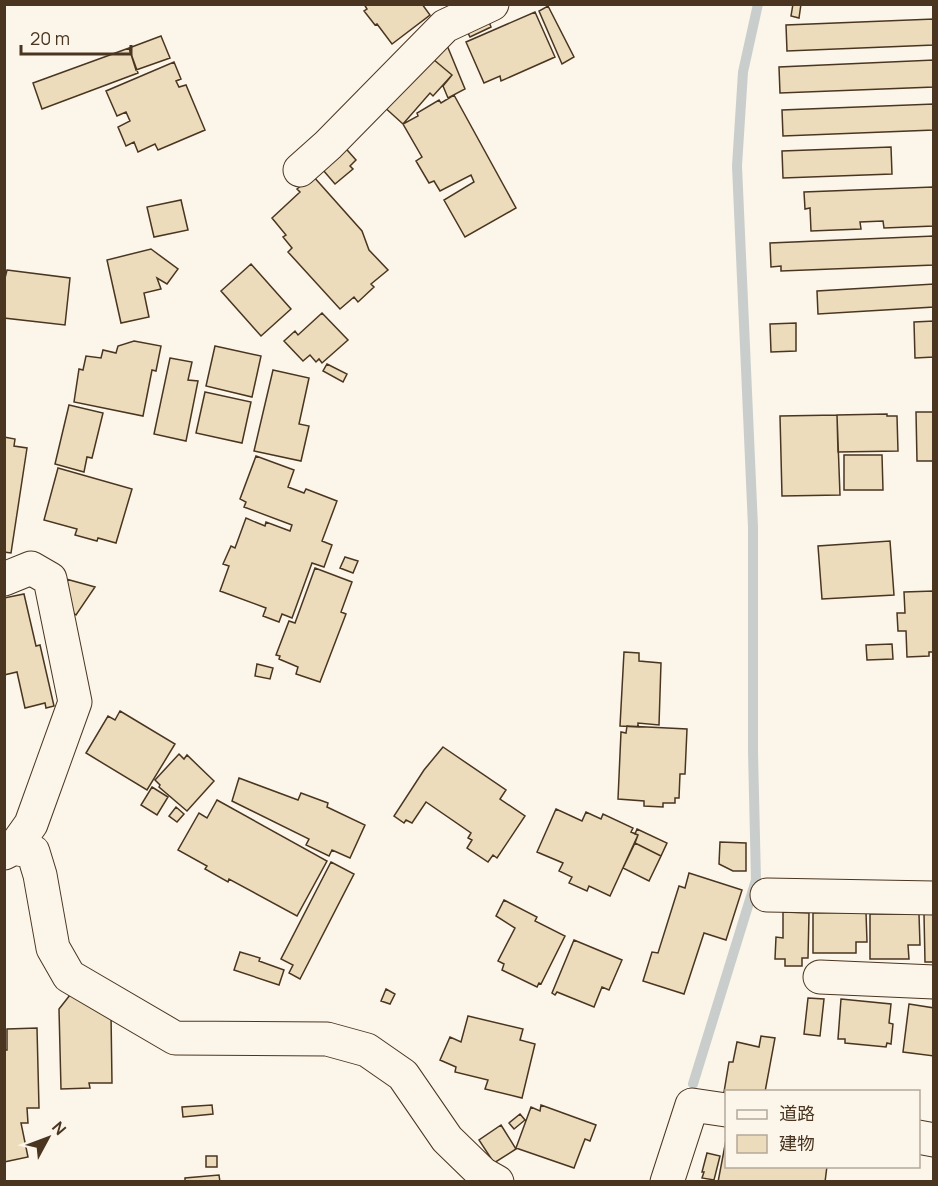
<svg xmlns="http://www.w3.org/2000/svg" width="938" height="1186" font-family="Manrope,'Noto Sans JP',sans-serif">
	<rect width="100%" height="100%" fill="#fbf6e9"/>
	<g fill="none" stroke-linecap="round" stroke-linejoin="round">
		<!-- stream -->
		<path stroke="#c9cecd" stroke-width="10" d="M 693,1084 L 756,880 L 753,752 L 753,527 L 737,166 L 743,72 L 758,4"/>
	</g>
	<!-- building -->
	<path fill="#ecdcbc" stroke="#4a3520" stroke-width="1.5" d="M 364,4 L 422,4 L 430,15 L 392,44 L 377,24 L 375,25 L 364,11 L 367,9 Z
		M 793,4 L 801,4 L 799,18 L 791,16 Z
		M 548,6 L 574,57 L 562,64 L 539,11 Z
		M 535,12 L 555,57 L 501,81 L 500,76 L 484,83 L 466,42 Z
		M 488,19 L 491,27 L 470,37 L 466,29 Z
		M 934,19 L 934,45 L 787,51 L 786,25 Z
		M 161,36 L 170,58 L 136,70 L 129,48 Z
		M 444,38 L 465,89 L 448,98 L 443,86 L 452,75 L 427,54 Z
		M 129,48 L 138,73 L 42,109 L 33,83 Z
		M 427,54 L 452,75 L 433,96 L 430,93 L 403,124 L 382,105 Z
		M 934,60 L 934,87 L 780,93 L 779,67 Z
		M 174,62 L 181,79 L 176,81 L 179,87 L 186,85 L 205,130 L 158,150 L 155,144 L 138,152 L 134,142 L 126,146 L 118,127 L 130,121 L 126,112 L 117,116 L 106,91 Z
		M 454,95 L 516,208 L 465,237 L 444,200 L 474,182 L 471,175 L 440,191 L 434,181 L 429,183 L 416,161 L 422,157 L 403,124 L 418,116 L 417,113 L 439,100 L 441,103 Z
		M 934,104 L 934,130 L 783,136 L 782,110 Z
		M 340,142 L 356,160 L 350,166 L 353,169 L 335,184 L 317,163 Z
		M 891,147 L 892,174 L 783,178 L 782,151 Z
		M 313,176 L 362,231 L 369,250 L 388,270 L 371,284 L 374,287 L 358,302 L 354,297 L 340,309 L 288,252 L 292,248 L 283,237 L 286,235 L 272,218 L 300,192 L 297,189 Z
		M 933,187 L 934,226 L 884,228 L 883,221 L 860,222 L 861,229 L 811,231 L 810,208 L 805,209 L 804,192 Z
		M 181,200 L 188,230 L 154,237 L 147,207 Z
		M 934,236 L 934,265 L 781,271 L 781,266 L 771,267 L 770,243 Z
		M 151,249 L 178,269 L 167,284 L 157,278 L 161,289 L 144,293 L 149,317 L 121,323 L 107,260 Z
		M 251,264 L 291,309 L 261,336 L 221,291 Z
		M 7,270 L 70,278 L 65,325 L 4,318 L 4,282 Z
		M 934,284 L 934,307 L 818,314 L 817,291 Z
		M 322,313 L 348,340 L 322,363 L 319,359 L 316,362 L 310,355 L 303,361 L 284,341 L 295,331 L 298,335 Z
		M 934,321 L 934,357 L 915,358 L 914,322 Z
		M 796,323 L 796,351 L 771,352 L 770,324 Z
		M 134,341 L 161,346 L 156,371 L 152,370 L 143,416 L 74,402 L 79,369 L 83,370 L 86,356 L 101,358 L 103,350 L 116,353 L 118,346 Z
		M 215,346 L 261,356 L 252,397 L 206,386 Z
		M 170,358 L 192,362 L 188,380 L 198,381 L 186,441 L 154,434 Z
		M 327,364 L 347,374 L 343,382 L 323,371 Z
		M 273,370 L 309,378 L 299,424 L 309,426 L 301,461 L 254,451 Z
		M 205,392 L 251,402 L 242,443 L 196,433 Z
		M 69,405 L 103,413 L 92,458 L 87,457 L 84,472 L 55,464 Z
		M 916,412 L 934,412 L 934,461 L 917,461 Z
		M 887,414 L 887,416 L 897,416 L 898,451 L 838,452 L 837,415 Z
		M 837,415 L 840,495 L 782,496 L 780,416 Z
		M 4,437 L 15,439 L 14,446 L 27,448 L 11,553 L 4,552 Z
		M 844,455 L 882,455 L 883,490 L 844,490 Z
		M 256,456 L 294,470 L 288,487 L 304,493 L 306,489 L 337,501 L 322,541 L 332,545 L 324,567 L 312,563 L 292,618 L 282,614 L 279,622 L 263,616 L 266,608 L 220,591 L 229,566 L 223,564 L 231,546 L 235,548 L 246,518 L 265,526 L 266,522 L 290,531 L 292,525 L 244,507 L 246,502 L 240,499 Z
		M 58,468 L 132,489 L 116,543 L 98,538 L 97,541 L 75,535 L 77,529 L 44,520 Z
		M 890,541 L 894,595 L 822,599 L 818,546 Z
		M 345,557 L 358,561 L 353,573 L 340,568 Z
		M 315,568 L 352,582 L 341,612 L 346,614 L 320,682 L 296,674 L 298,667 L 279,659 L 280,656 L 276,655 L 289,621 L 295,623 Z
		M 66,579 L 95,587 L 76,615 L 68,609 Z
		M 934,591 L 934,652 L 929,652 L 929,656 L 907,657 L 906,631 L 898,631 L 897,613 L 905,613 L 904,592 Z
		M 24,594 L 36,646 L 40,645 L 54,706 L 46,708 L 45,703 L 25,708 L 17,672 L 4,675 L 4,598 Z
		M 892,644 L 893,659 L 867,660 L 866,645 Z
		M 624,652 L 639,653 L 639,661 L 661,663 L 659,725 L 638,723 L 638,727 L 620,726 Z
		M 257,664 L 273,668 L 270,679 L 255,676 Z
		M 120,711 L 175,744 L 147,790 L 86,753 L 108,716 L 115,720 Z
		M 627,726 L 687,729 L 685,774 L 680,774 L 679,798 L 675,798 L 675,803 L 663,803 L 663,807 L 644,806 L 644,801 L 618,799 L 621,732 L 626,733 Z
		M 443,747 L 506,790 L 500,799 L 525,816 L 497,858 L 493,855 L 488,862 L 467,848 L 472,840 L 468,838 L 471,833 L 426,802 L 412,823 L 406,820 L 404,823 L 394,816 L 424,770 Z
		M 179,754 L 184,759 L 187,755 L 214,781 L 187,811 L 159,787 L 160,785 L 155,780 Z
		M 239,778 L 298,800 L 301,793 L 328,803 L 327,807 L 365,825 L 350,858 L 332,850 L 329,856 L 306,845 L 309,839 L 232,801 Z
		M 152,787 L 168,797 L 157,815 L 141,805 Z
		M 217,800 L 327,861 L 297,916 L 229,879 L 228,882 L 205,869 L 207,866 L 178,850 L 199,813 L 207,818 Z
		M 176,807 L 184,814 L 177,822 L 169,816 Z
		M 556,809 L 582,821 L 586,812 L 601,819 L 603,814 L 633,828 L 631,832 L 638,835 L 610,896 L 589,886 L 587,891 L 569,883 L 572,877 L 559,871 L 563,863 L 537,852 Z
		M 637,829 L 667,843 L 661,856 L 635,843 L 638,835 L 635,834 Z
		M 720,842 L 746,843 L 746,871 L 733,871 L 719,864 Z
		M 635,843 L 661,856 L 649,881 L 623,868 Z
		M 331,862 L 354,874 L 300,979 L 289,973 L 293,965 L 281,959 Z
		M 689,873 L 742,890 L 726,940 L 704,933 L 684,994 L 643,981 L 652,952 L 658,953 L 679,886 L 685,888 Z
		M 504,900 L 537,917 L 535,921 L 565,936 L 541,984 L 539,983 L 537,987 L 502,970 L 504,964 L 498,961 L 515,928 L 496,916 Z
		M 783,912 L 809,913 L 808,958 L 802,958 L 802,966 L 785,966 L 785,959 L 775,959 L 776,937 L 783,938 Z
		M 866,912 L 867,942 L 856,942 L 856,953 L 813,953 L 813,913 Z
		M 870,914 L 919,914 L 920,945 L 908,945 L 909,959 L 870,959 Z
		M 924,914 L 934,914 L 934,962 L 925,962 Z
		M 574,940 L 622,960 L 609,990 L 602,987 L 594,1007 L 557,992 L 555,995 L 552,993 Z
		M 240,952 L 260,958 L 259,961 L 284,970 L 279,985 L 234,970 Z
		M 386,989 L 395,994 L 390,1004 L 381,1001 Z
		M 70,995 L 111,1014 L 112,1083 L 89,1083 L 90,1088 L 61,1089 L 59,1009 Z
		M 808,998 L 824,999 L 820,1036 L 804,1034 Z
		M 841,999 L 891,1004 L 889,1023 L 893,1024 L 891,1044 L 887,1043 L 886,1047 L 845,1043 L 845,1039 L 838,1039 Z
		M 909,1004 L 934,1008 L 934,1056 L 903,1052 Z
		M 468,1016 L 523,1029 L 520,1040 L 535,1044 L 522,1098 L 485,1089 L 488,1080 L 455,1072 L 456,1067 L 440,1060 L 450,1037 L 461,1042 Z
		M 37,1028 L 39,1108 L 27,1108 L 28,1123 L 21,1123 L 28,1157 L 4,1162 L 4,1050 L 7,1050 L 7,1029 Z
		M 761,1036 L 775,1038 L 765,1092 L 724,1092 L 729,1062 L 733,1062 L 737,1042 L 759,1047 Z
		M 212,1105 L 213,1114 L 183,1117 L 182,1107 Z
		M 541,1105 L 596,1125 L 590,1141 L 585,1139 L 574,1168 L 516,1148 L 531,1107 L 540,1111 Z
		M 520,1114 L 525,1120 L 514,1129 L 509,1123 Z
		M 501,1125 L 516,1149 L 494,1163 L 479,1140 Z
		M 726,1140 L 726,1166 L 827,1166 L 825,1182 L 718,1182 Z
		M 707,1153 L 720,1156 L 714,1180 L 702,1178 L 704,1172 L 702,1172 Z
		M 206,1156 L 217,1156 L 217,1167 L 206,1167 Z
		M 219,1175 L 220,1182 L 185,1182 L 185,1178 Z"/>
	<g fill="none" stroke-linecap="round" stroke-linejoin="round">
		<!-- minor casing -->
		<g stroke="#4a3520" stroke-width="35">
			<path id="minor" d="M 300,170 L 328,145 L 445,26 L 492,4
				M 4,579 L 31,568 L 50,579 L 75,702 L 31,824 L 14,848 L 4,853
				M 14,848 L 33,852 L 40,875 L 53,948 L 69,976 L 175,1038 L 327,1039 L 367,1050 L 403,1075 L 447,1139 L 483,1174 L 497,1182
				M 767,895 L 934,898
				M 820,977 L 934,982
				M 918,1137 L 934,1140
				M 667,1182 L 692,1105 L 726,1110"/>
		</g>
		<!-- minor -->
		<use href="#minor" stroke="#fbf6e9" stroke-width="33"/>
	</g>
	<!-- border -->
	<rect width="938" height="1186" fill="none" stroke="#4a3520" stroke-width="12"/>
	<!-- legend -->
	<rect x="725" y="1090" width="195" height="78" fill="#fbf6e9" stroke="#b4a999" stroke-width="1.5"/>
	<rect x="737" y="1110" width="30" height="9" fill="#fbf6e9" stroke="#b4a999" stroke-width="1.5"/>
	<text x="779" y="1120" font-size="18" fill="#4a3520">道路</text>
	<rect x="737" y="1135" width="30" height="18" fill="#ecdcbc" stroke="#b4a999" stroke-width="1.5"/>
	<text x="779" y="1150" font-size="18" fill="#4a3520">建物</text>
	<!-- north arrow -->
	<g transform="translate(48 1138) rotate(49)" stroke="#fbf6e9" stroke-width="4.5" paint-order="stroke">
	<path d="M0-4.5L10 22L0 15L-10 22Z" fill="#4a3520"/>
	<text y="-9" font-size="16" font-weight="bold" text-anchor="middle" fill="#4a3520">N</text>
	</g>
	<!-- scale -->
	<path d="M21 45v9h110v-9" fill="none" stroke="#4a3520" stroke-width="3"/>
	<text x="30" y="45" font-size="18" fill="#4a3520" stroke="#fbf6e9" stroke-width="4.5" paint-order="stroke">20 m</text>
</svg>
